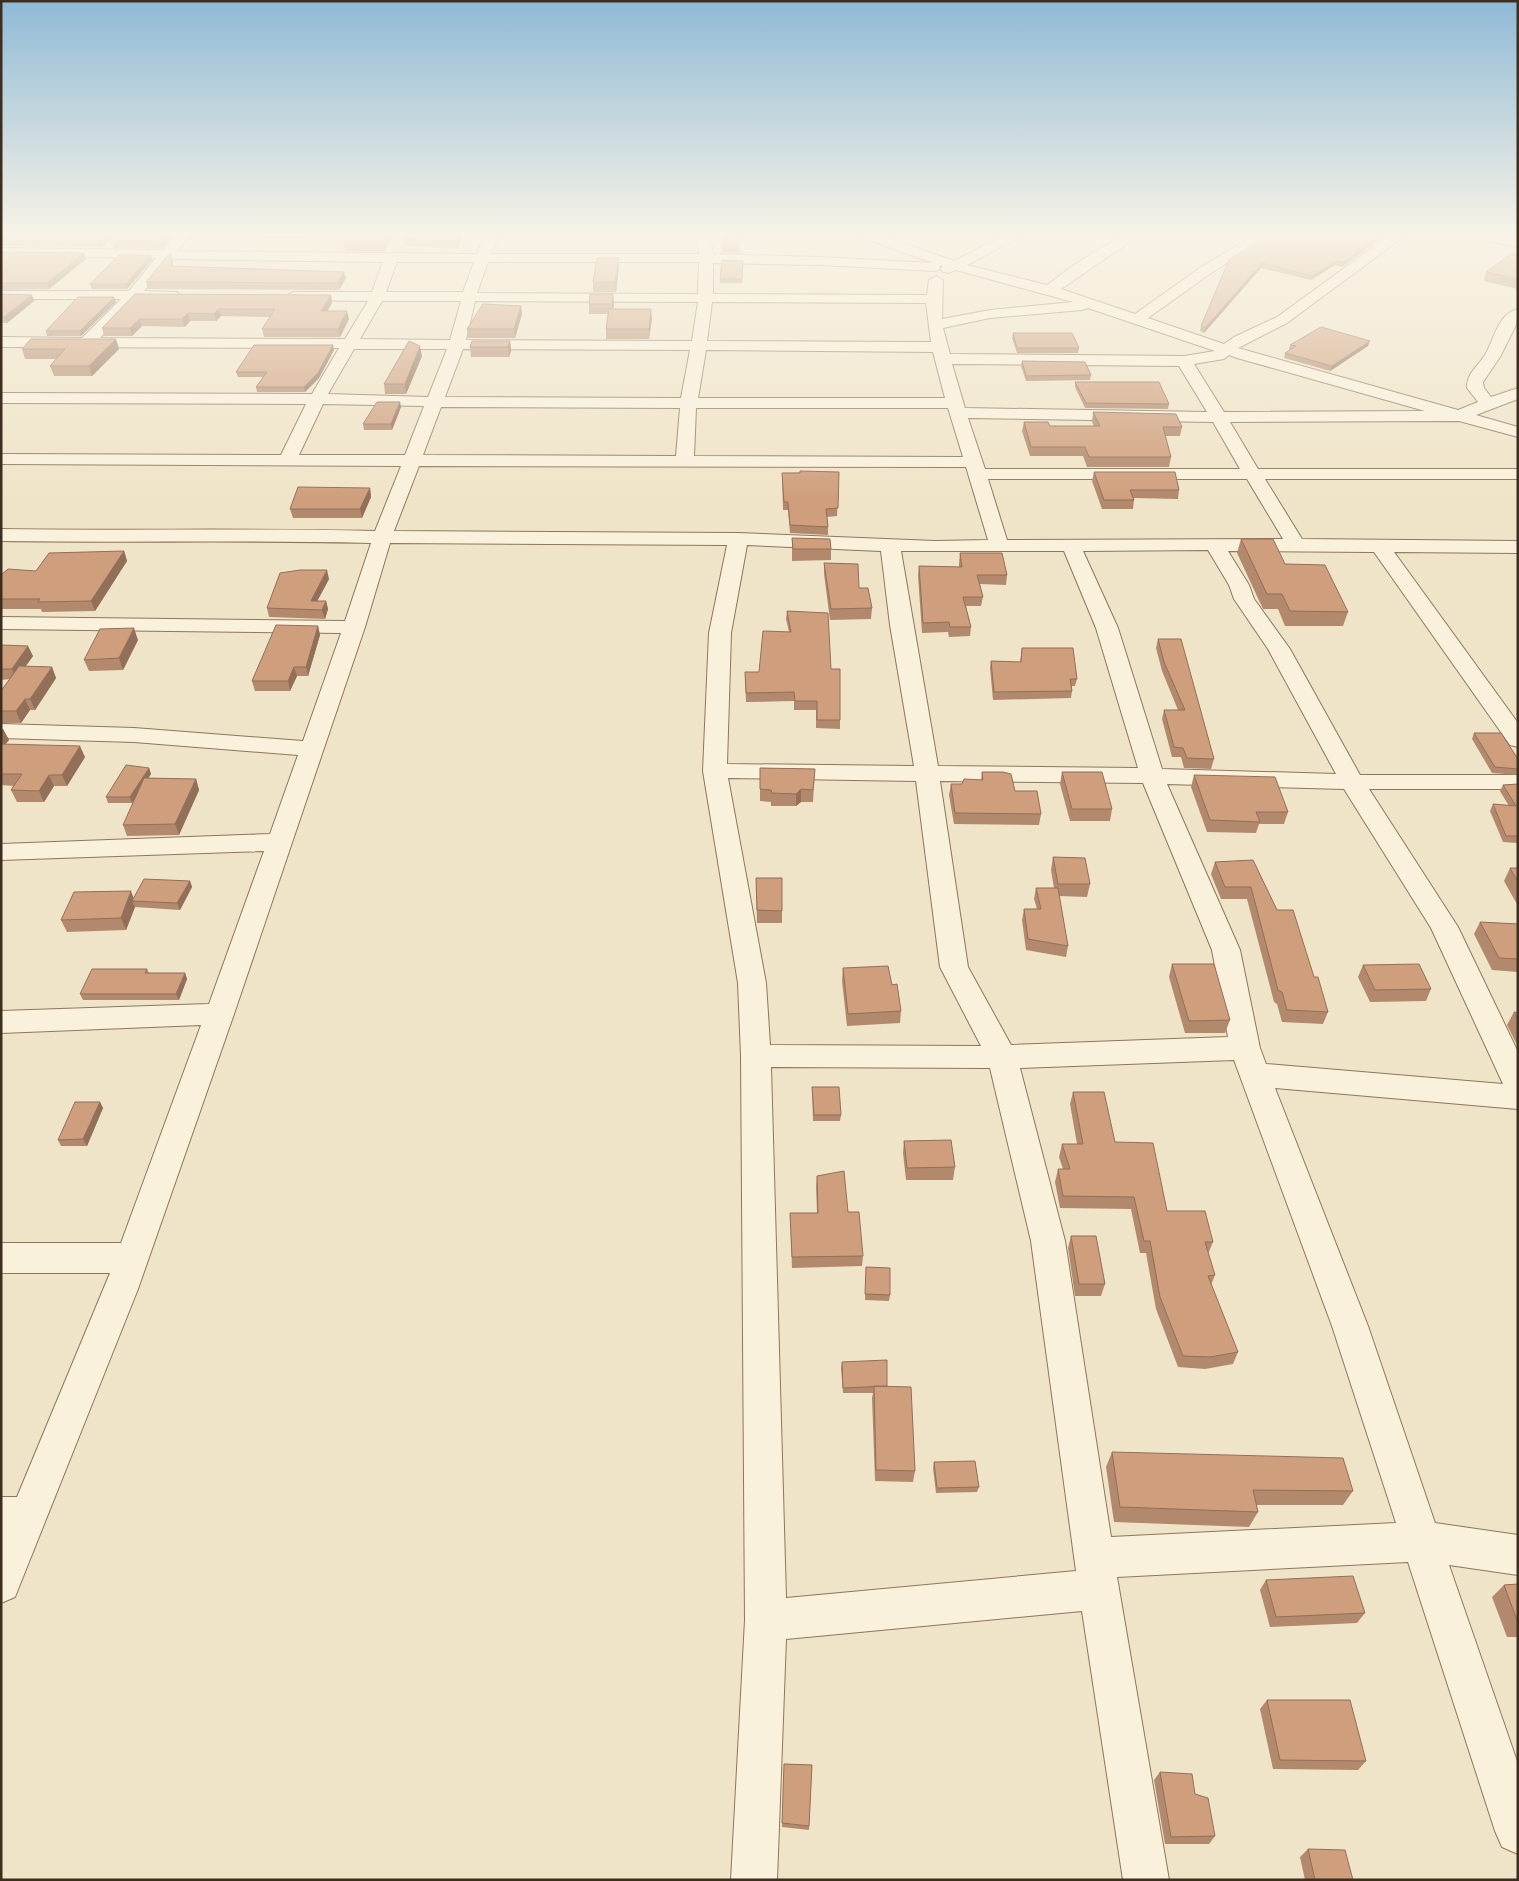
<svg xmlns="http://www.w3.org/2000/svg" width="1519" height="1881" font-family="Lora,serif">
	<rect width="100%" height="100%" fill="#f0e4c8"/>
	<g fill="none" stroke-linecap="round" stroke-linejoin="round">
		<!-- minor casing -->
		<g stroke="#8d765c" stroke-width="2">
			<path id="minor" d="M 176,235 L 190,235 L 177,251 L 477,254 L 485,235 L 499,235 L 491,254 L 699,254 L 696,235 L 710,235 L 713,254 L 820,257 L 933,263 L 863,238 L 861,235 L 881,235 L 954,261 L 1005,235 L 1023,235 L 967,265 L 1047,285 L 1074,265 L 1123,235 L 1140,235 L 1061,289 L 1135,314 L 1204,265 L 1255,235 L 1272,235 L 1214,271 L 1148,318 L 1224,344 L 1234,337 L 1277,317 L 1390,235 L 1406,235 L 1287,323 L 1238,348 L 1458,410 L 1478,402 L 1467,388 C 1466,374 1478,366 1485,355 C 1494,340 1498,313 1518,309 L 1518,321 L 1500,357 L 1483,382 L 1484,388 L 1491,397 L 1518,388 L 1518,399 L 1476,415 L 1518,427 L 1518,437 L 1459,421 L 1230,422 L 1258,469 L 1518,469 L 1518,479 L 1265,479 L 1302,539 L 1518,541 L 1518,553 L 1394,552 L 1518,723 L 1518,747 L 1510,745 L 1374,552 L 1228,551 L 1249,585 L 1254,599 L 1290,649 L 1360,775 L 1518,775 L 1518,789 L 1369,789 L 1458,927 L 1518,1052 L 1518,1109 L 1275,1088 L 1368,1326 L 1435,1523 L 1518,1535 L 1518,1575 L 1449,1565 L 1518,1764 L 1518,1854 L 1502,1847 L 1495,1831 L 1408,1562 L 1117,1577 L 1169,1880 L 1123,1880 L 1082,1611 L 786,1639 L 777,1880 L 731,1880 L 745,1620 L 741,1056 L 738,983 L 703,771 L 709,633 L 727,545 L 390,543 L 365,627 L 234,1014 L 138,1289 L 15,1597 L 1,1603 L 1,1497 L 17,1497 L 110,1273 L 1,1273 L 1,1243 L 121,1243 L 201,1025 L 1,1033 L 1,1011 L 209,1004 L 264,851 L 1,860 L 1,844 L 270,834 L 298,755 L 134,742 L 1,738 L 1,724 L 134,728 L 303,741 L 341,633 L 1,629 L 1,617 L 345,621 L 371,543 C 247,540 124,543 1,541 L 1,529 C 126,531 250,528 375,531 L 401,466 L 1,464 L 1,454 L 281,455 L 306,404 L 1,403 L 1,393 L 312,394 L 339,348 L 1,347 L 1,337 L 82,338 L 121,299 L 1,299 L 1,291 L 129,291 L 156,258 L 1,256 L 1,248 L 163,250 ZM 170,259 L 383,262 L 372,292 L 293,292 L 286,296 L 293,300 L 368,301 L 345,339 L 100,338 L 137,299 L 177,298 L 179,295 L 177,292 L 144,291 ZM 397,262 L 474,262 L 463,292 L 386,292 ZM 488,262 L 699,262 L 698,294 L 477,293 ZM 713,263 L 820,265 L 934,271 L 939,270 L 940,265 L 943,266 L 941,269 L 943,272 L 948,273 L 956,270 L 1073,302 L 990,310 L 942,319 L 943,280 L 936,276 L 929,280 L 927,295 L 713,294 ZM 382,301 L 461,301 L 450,340 L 360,339 ZM 475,301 L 698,302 L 692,341 L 466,340 ZM 712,302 L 926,303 L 931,342 L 707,341 ZM 1088,308 L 1215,351 L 1184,356 L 950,354 L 943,328 L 990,318 L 1082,310 ZM 354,349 L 447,349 L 428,397 L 328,394 ZM 463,349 L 690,350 L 681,398 L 445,397 ZM 706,350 L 933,352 L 945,398 L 698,398 ZM 1229,355 L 1237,358 L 1425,411 L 1224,412 L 1194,364 L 1224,359 ZM 952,364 L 1179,366 L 1207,412 L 965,408 ZM 323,404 L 424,406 L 405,455 L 299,455 ZM 441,407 L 680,408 L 676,456 L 423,455 ZM 696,408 L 948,408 L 963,457 L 694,456 ZM 968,418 L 1213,422 L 1240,469 L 985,469 ZM 419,466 L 966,467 L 988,540 L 935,541 L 738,533 L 394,531 ZM 988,479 L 1247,479 L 1283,539 L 1007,540 ZM 747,545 L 881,551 L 890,625 L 914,766 L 727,764 L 731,633 ZM 1208,550 L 1229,585 L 1234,599 L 1268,649 L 1336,774 L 1162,769 L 1118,628 L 1083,551 ZM 901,551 L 1064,551 L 1096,628 L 1138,768 L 938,766 ZM 728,778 L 916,781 L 940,967 L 981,1046 L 770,1045 L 766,983 ZM 940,781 L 1143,783 L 1212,950 L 1228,1037 L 1011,1045 L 968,967 ZM 1167,784 L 1344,789 L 1431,928 L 1503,1084 L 1266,1064 L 1260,1048 L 1240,950 ZM 1234,1060 L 1332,1326 L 1396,1523 L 1111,1537 L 1065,1241 L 1020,1068 ZM 771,1067 L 990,1068 L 1031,1241 L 1076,1571 L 786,1598 Z
				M 1473,235 L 1500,235 L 1518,239 L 1518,247 L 1475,238 Z"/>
		</g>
		<!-- minor -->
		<use href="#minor" fill="#faf1dc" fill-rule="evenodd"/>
	</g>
	<!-- wall -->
	<path fill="#b2896c" d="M 1,235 L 174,235 L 162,248 L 115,248 L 109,241 L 101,247 L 1,246 Z
		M 187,235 L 347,235 L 346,238 L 188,240 Z
		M 395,235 L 384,251 L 345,251 L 344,244 Z
		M 462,235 L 458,249 L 407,246 L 405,239 Z
		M 1386,235 L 1342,267 L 1335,265 L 1311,280 L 1261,268 L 1204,333 L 1200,331 L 1201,326 L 1229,260 Z
		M 723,248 L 740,248 L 740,253 L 723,252 Z
		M 1,252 L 84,253 L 86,259 L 49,289 L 1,290 Z
		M 171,254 L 173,261 L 173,266 L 344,272 L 346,278 L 339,290 L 148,289 L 146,282 Z
		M 151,255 L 152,260 L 127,289 L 92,289 L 90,284 Z
		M 1518,255 L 1518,289 L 1484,281 L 1486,272 Z
		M 743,265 L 742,283 L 720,283 L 720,279 Z
		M 619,267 L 616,292 L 593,292 L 593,282 Z
		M 1,294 L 34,301 L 7,323 L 1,323 Z
		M 135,294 L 331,295 L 332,303 L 327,311 L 349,319 L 340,337 L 264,337 L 262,329 L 270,317 L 221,316 L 216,321 L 190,321 L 185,327 L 142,326 L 132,336 L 104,336 L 102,328 Z
		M 613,294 L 614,304 L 613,309 L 652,318 L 649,339 L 606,339 L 606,329 L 608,314 L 589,314 L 589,304 Z
		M 114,297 L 116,302 L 81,336 L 47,336 L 46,331 Z
		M 522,314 L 515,338 L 468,338 L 467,329 Z
		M 1013,333 L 1079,348 L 1078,353 L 1017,353 L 1012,338 Z
		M 116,339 L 119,349 L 92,376 L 54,376 L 50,366 L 57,359 L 25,359 L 22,349 Z
		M 510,341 L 511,351 L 509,357 L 471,357 L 470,347 Z
		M 333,345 L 334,350 L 319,378 L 305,392 L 257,392 L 256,387 L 263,377 L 238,377 L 236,372 Z
		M 1290,345 L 1368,346 L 1330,371 L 1284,358 L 1285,353 L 1290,350 L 1289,350 Z
		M 422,356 L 406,394 L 385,394 L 384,384 Z
		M 1022,361 L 1091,375 L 1090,380 L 1026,381 L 1021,366 Z
		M 1075,382 L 1169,404 L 1168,409 L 1085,408 L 1075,387 Z
		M 401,407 L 392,430 L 364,430 L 363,424 Z
		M 1093,412 L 1182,427 L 1180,436 L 1165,436 L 1171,457 L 1169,467 L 1087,467 L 1083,456 L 1030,456 L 1022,431 L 1024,422 L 1050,426 L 1094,426 L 1092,422 Z
		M 839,472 L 837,516 L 827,517 L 828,527 L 828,535 L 790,533 L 788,510 L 783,510 L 782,473 Z
		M 1094,472 L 1179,490 L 1178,499 L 1134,498 L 1134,500 L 1133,509 L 1102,509 L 1092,481 Z
		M 370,488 L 371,497 L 362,518 L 293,518 L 290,509 Z
		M 792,538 L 831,549 L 831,560 L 792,561 Z
		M 1241,539 L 1285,564 L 1348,612 L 1343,626 L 1285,626 L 1278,609 L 1263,609 L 1237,553 Z
		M 124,551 L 127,561 L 95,611 L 42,612 L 41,609 L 1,609 L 1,575 L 36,571 Z
		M 960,553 L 1007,575 L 1006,585 L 980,584 L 983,597 L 981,606 L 966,606 L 971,627 L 970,636 L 949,637 L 948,632 L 922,633 L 918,576 L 919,566 L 959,567 L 959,563 Z
		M 824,563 L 859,588 L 872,608 L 871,619 L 830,620 L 824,574 Z
		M 329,579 L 317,601 L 326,601 L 328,609 L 325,619 L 269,617 L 267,608 Z
		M 787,611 L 831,669 L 840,720 L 840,729 L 816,728 L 816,710 L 794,710 L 794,701 L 746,702 L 745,672 L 759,672 L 789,632 L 786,619 Z
		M 318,626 L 320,635 L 308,676 L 297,676 L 290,691 L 255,691 L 252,681 Z
		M 1158,639 L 1214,759 L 1211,769 L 1184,768 L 1181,757 L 1172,757 L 1162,719 L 1164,710 L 1178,710 L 1162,671 L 1156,648 Z
		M 138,640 L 123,670 L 89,671 L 84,660 Z
		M 1,645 L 33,656 L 26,666 L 52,667 L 56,678 L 35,710 L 30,710 L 21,723 L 1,723 L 1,691 L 10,679 L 1,680 Z
		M 1022,648 L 1077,679 L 1075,686 L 1072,686 L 1072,691 L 1071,698 L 993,700 L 990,668 L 991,661 L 1020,662 Z
		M 1,728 L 3,729 L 9,740 L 5,744 L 85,757 L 67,786 L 54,786 L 44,802 L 17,802 L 11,790 L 14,786 L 1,785 Z
		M 1474,733 L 1518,759 L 1518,775 L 1492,773 L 1472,739 Z
		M 149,768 L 151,774 L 148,778 L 196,779 L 199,790 L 179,835 L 127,836 L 123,825 L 134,801 L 132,803 L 108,803 L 106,797 Z
		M 760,768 L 815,769 L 813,802 L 801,802 L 796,806 L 771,806 L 771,802 L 760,801 Z
		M 982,772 L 1015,791 L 1041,814 L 1039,825 L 954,824 L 949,795 L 951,784 L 962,784 L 981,780 Z
		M 1062,772 L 1112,809 L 1110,821 L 1070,821 L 1060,784 Z
		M 1194,775 L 1288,812 L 1284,824 L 1259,824 L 1256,833 L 1207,832 L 1191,787 Z
		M 1518,784 L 1518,843 L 1503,842 L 1490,811 L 1493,804 L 1509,806 L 1500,791 L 1503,785 Z
		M 1053,857 L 1090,884 L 1087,897 L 1059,896 L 1068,946 L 1066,957 L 1026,950 L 1022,920 L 1024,909 L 1037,909 L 1034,899 L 1036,888 L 1054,888 L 1051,870 Z
		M 1253,860 L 1277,910 L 1314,977 L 1328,1012 L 1323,1024 L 1282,1022 L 1277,1004 L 1274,1002 L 1247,899 L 1221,899 L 1211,874 L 1215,862 Z
		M 1510,868 L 1518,868 L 1518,906 L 1504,881 Z
		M 756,878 L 782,878 L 782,923 L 757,923 Z
		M 190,881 L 192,887 L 180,910 L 135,907 L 126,930 L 67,932 L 61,920 Z
		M 1480,922 L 1518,924 L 1518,972 L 1492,970 L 1474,934 Z
		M 1172,964 L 1230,1020 L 1225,1033 L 1185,1033 L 1169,977 Z
		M 1363,965 L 1431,989 L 1426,1001 L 1370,1002 L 1358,977 Z
		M 843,968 L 892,985 L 901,1011 L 900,1023 L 847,1026 L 842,981 Z
		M 147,969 L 149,973 L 185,973 L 187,979 L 179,1000 L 83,1000 L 80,994 Z
		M 1514,1012 L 1518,1013 L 1518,1047 L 1507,1025 Z
		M 812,1087 L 841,1115 L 840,1121 L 813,1121 Z
		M 1073,1092 L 1115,1142 L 1167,1211 L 1213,1242 L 1208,1254 L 1215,1275 L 1211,1285 L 1238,1352 L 1233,1364 L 1205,1369 L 1178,1367 L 1156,1309 L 1146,1253 L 1140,1253 L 1131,1209 L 1060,1208 L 1055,1182 L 1058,1169 L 1063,1169 L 1059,1157 L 1062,1144 L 1077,1144 L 1070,1104 Z
		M 100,1102 L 103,1108 L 87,1146 L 61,1146 L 58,1140 Z
		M 904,1141 L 955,1167 L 953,1180 L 906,1180 L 903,1153 Z
		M 817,1176 L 848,1212 L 863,1256 L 862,1266 L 792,1268 L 790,1213 L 817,1213 L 816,1187 Z
		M 1071,1236 L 1105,1284 L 1101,1296 L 1075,1296 L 1068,1248 Z
		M 866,1267 L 890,1295 L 889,1301 L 865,1300 Z
		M 842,1362 L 887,1386 L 915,1471 L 913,1482 L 875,1481 L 872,1398 L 873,1393 L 843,1393 L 841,1368 Z
		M 1112,1452 L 1353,1491 L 1343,1505 L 1256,1505 L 1258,1512 L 1249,1527 L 1114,1522 L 1106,1467 Z
		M 934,1462 L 979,1487 L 977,1492 L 936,1493 L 933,1468 Z
		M 1266,1580 L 1365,1613 L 1357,1623 L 1270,1627 L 1260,1590 Z
		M 1518,1584 L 1518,1637 L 1507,1637 L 1492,1597 L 1504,1585 Z
		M 1267,1700 L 1366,1761 L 1358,1770 L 1273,1769 L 1260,1709 Z
		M 784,1764 L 812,1765 L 809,1830 L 782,1827 Z
		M 1160,1772 L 1195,1794 L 1215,1836 L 1209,1844 L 1165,1844 L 1154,1780 Z
		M 1308,1849 L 1353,1880 L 1305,1880 L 1300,1857 Z"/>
	<!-- shaded-wall -->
	<path fill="#916f58" d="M 106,235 L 107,235 L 109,241 L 101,247 L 99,241 Z
		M 167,235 L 174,235 L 162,248 L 160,242 Z
		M 389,235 L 395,235 L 384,251 L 383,245 Z
		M 458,235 L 462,235 L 458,249 L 457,242 Z
		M 1381,235 L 1386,235 L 1342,267 L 1343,262 Z
		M 84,253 L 86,259 L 49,289 L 47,283 Z
		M 171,254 L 173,261 L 173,273 L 171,266 Z
		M 151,255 L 152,260 L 127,289 L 126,284 Z
		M 619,258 L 619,267 L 616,292 L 615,282 Z
		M 1337,261 L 1335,265 L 1311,280 L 1312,276 Z
		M 1262,263 L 1261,268 L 1204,333 L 1205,328 Z
		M 344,272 L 346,278 L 339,290 L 338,283 Z
		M 613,294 L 614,304 L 613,314 L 612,304 Z
		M 32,295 L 34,301 L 7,323 L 4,317 Z
		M 331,295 L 332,303 L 323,319 L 321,311 Z
		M 114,297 L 116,302 L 81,336 L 80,331 Z
		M 521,306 L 522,314 L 515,338 L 514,329 Z
		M 219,309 L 221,316 L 216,321 L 214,314 Z
		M 651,309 L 652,318 L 649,339 L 649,329 Z
		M 347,311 L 349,319 L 340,337 L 338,329 Z
		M 188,313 L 190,321 L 185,327 L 182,319 Z
		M 140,319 L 142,326 L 132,336 L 130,328 Z
		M 116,339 L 119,349 L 92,376 L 89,366 Z
		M 510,341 L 511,351 L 509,357 L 508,347 Z
		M 1370,341 L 1368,346 L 1330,371 L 1332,366 Z
		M 333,345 L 334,350 L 319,378 L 305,392 L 304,387 Z
		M 420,346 L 422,356 L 406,394 L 405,384 Z
		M 400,402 L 401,407 L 392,430 L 391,424 Z
		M 370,488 L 371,497 L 362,518 L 360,509 Z
		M 124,551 L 127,561 L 95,611 L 91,601 Z
		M 327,570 L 329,579 L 313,609 L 311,601 Z
		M 326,601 L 328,609 L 325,619 L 322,610 Z
		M 318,626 L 320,635 L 308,676 L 306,667 Z
		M 134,628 L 138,640 L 123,670 L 119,658 Z
		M 28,646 L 33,656 L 16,679 L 12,669 Z
		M 52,667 L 56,678 L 35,710 L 30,699 Z
		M 294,667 L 297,676 L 290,691 L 288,681 Z
		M 25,699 L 30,710 L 21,723 L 16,711 Z
		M 3,729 L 9,740 L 1,750 L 1,731 Z
		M 80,746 L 85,757 L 67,786 L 62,775 Z
		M 149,768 L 151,774 L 132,803 L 130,797 Z
		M 49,775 L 54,786 L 44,802 L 39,791 Z
		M 196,779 L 199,790 L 179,835 L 175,824 Z
		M 801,789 L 801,802 L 796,806 L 796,794 Z
		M 190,881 L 192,887 L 180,910 L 177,903 Z
		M 131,891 L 135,902 L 132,901 L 135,907 L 126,930 L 121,918 Z
		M 185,973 L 187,979 L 179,1000 L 176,994 Z
		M 100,1102 L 103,1108 L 87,1146 L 83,1139 Z"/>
	<!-- building -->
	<path fill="#cf9f7d" stroke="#916f58" d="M 1,235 L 106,235 L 99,241 L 1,240 Z
		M 108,235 L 167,235 L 160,242 L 113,241 Z
		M 349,235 L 389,235 L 383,245 L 344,244 Z
		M 408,235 L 458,235 L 457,242 L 405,239 Z
		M 725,235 L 736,235 L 740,248 L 723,248 Z
		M 1267,235 L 1381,235 L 1343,262 L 1337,261 L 1312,276 L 1262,263 L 1205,328 L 1201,326 L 1229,260 Z
		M 1,252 L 84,253 L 47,283 L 1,283 Z
		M 1512,253 L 1518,255 L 1518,279 L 1486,272 Z
		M 169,254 L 171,254 L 171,266 L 344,272 L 338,283 L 146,282 Z
		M 119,255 L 151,255 L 126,284 L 90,284 Z
		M 597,258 L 619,258 L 615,282 L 593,282 Z
		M 722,260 L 743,261 L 742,279 L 720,279 Z
		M 1,294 L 32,295 L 4,317 L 1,317 Z
		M 135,294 L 331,295 L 321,311 L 347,311 L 338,329 L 262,329 L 275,309 L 219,309 L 214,314 L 188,313 L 182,319 L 140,319 L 130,328 L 102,328 Z
		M 590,294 L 613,294 L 612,304 L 589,304 Z
		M 78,297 L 114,297 L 80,331 L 46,331 Z
		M 483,304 L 521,306 L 514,329 L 467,329 Z
		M 609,309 L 651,309 L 649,329 L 606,329 Z
		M 1321,327 L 1370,341 L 1332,366 L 1285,353 L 1296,346 L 1290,345 Z
		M 1013,333 L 1072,333 L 1079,348 L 1017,348 Z
		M 31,339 L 116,339 L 89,366 L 50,366 L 65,349 L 22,349 Z
		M 409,341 L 420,346 L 405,384 L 384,384 Z
		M 472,341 L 510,341 L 508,347 L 470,347 Z
		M 254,345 L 333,345 L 318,373 L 304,387 L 256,387 L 267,372 L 236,372 Z
		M 1022,361 L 1085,362 L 1091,375 L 1026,376 Z
		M 1075,382 L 1159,382 L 1169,404 L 1086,403 Z
		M 377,402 L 400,402 L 391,424 L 363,424 Z
		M 1093,412 L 1176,414 L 1182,427 L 1163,427 L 1171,457 L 1089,457 L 1085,447 L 1031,447 L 1024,422 L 1048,422 L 1050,426 L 1100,426 Z
		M 800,471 L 839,472 L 838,508 L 826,509 L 828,527 L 790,525 L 788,502 L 784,502 L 782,473 L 800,473 Z
		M 1094,472 L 1175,472 L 1179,490 L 1130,490 L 1134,500 L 1104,500 Z
		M 298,487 L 370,488 L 360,509 L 290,509 Z
		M 792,538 L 830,539 L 831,549 L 793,549 Z
		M 1241,539 L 1273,539 L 1285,564 L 1325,565 L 1348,612 L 1290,611 L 1282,594 L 1267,594 Z
		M 124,551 L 91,601 L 38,602 L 40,599 L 1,599 L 1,575 L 8,569 L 36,571 L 49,553 Z
		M 960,553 L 1002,553 L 1007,575 L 977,575 L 983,597 L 963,597 L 971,627 L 950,627 L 949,622 L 923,623 L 919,566 L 962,567 Z
		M 824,563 L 858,564 L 859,588 L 868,588 L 872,608 L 831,609 Z
		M 300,570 L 327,570 L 311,601 L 326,601 L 322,610 L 267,608 L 280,573 Z
		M 787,611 L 828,613 L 831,669 L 840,669 L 840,720 L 817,720 L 817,701 L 795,701 L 794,692 L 746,693 L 745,672 L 759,672 L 763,631 L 791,632 Z
		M 276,625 L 318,626 L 306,667 L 294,667 L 288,681 L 252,681 Z
		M 134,628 L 119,658 L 84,660 L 100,629 Z
		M 1158,639 L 1181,639 L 1214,759 L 1187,758 L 1183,748 L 1174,747 L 1164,710 L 1185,710 L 1164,662 Z
		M 1,645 L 28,646 L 12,669 L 1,669 Z
		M 1022,648 L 1073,648 L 1077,679 L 1070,679 L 1072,691 L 994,692 L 991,661 L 1021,662 Z
		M 19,666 L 52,667 L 30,699 L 25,699 L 16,711 L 1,711 L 1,691 Z
		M 1474,733 L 1501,733 L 1518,759 L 1518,769 L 1495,767 Z
		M 1,744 L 80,746 L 62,775 L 49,775 L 39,791 L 11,790 L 22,774 L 1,774 Z
		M 126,765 L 149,768 L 130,797 L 106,797 Z
		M 760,768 L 815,769 L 813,790 L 801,789 L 796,794 L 772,793 L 771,790 L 760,789 Z
		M 982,772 L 1003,772 L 1011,774 L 1015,791 L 1037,791 L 1041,814 L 955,813 L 951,784 L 962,784 L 964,779 L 983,780 Z
		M 1062,772 L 1102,772 L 1112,809 L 1072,809 Z
		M 1194,775 L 1275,777 L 1288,812 L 1256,812 L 1260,822 L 1210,820 Z
		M 144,778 L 196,779 L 175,824 L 123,825 Z
		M 1518,784 L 1518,836 L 1506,836 L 1493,804 L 1516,806 L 1503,785 Z
		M 1053,857 L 1085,858 L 1090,884 L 1058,884 Z
		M 1253,860 L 1277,910 L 1293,910 L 1314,977 L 1318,977 L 1328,1012 L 1287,1010 L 1282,992 L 1278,990 L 1251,887 L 1225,887 L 1215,862 Z
		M 1510,868 L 1518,868 L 1518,882 Z
		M 756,878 L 782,878 L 782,911 L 757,910 Z
		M 144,879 L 190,881 L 177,903 L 132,901 Z
		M 1036,888 L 1058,888 L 1068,946 L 1028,939 L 1024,909 L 1041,909 Z
		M 131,891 L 121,918 L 61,920 L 74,892 Z
		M 1480,922 L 1518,924 L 1518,959 L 1499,958 Z
		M 1172,964 L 1214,964 L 1230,1020 L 1189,1021 Z
		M 1419,964 L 1431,989 L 1375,990 L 1363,965 Z
		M 888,966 L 892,985 L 897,984 L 901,1011 L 848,1014 L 843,968 Z
		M 92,969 L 147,969 L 145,973 L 185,973 L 176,994 L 80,994 Z
		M 1514,1012 L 1518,1013 L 1518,1020 Z
		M 812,1087 L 839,1087 L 841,1115 L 814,1115 Z
		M 1073,1092 L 1104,1092 L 1115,1142 L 1153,1143 L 1167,1211 L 1205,1211 L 1213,1242 L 1205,1242 L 1215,1275 L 1208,1276 L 1238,1352 L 1210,1357 L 1183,1356 L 1160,1297 L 1150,1241 L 1144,1241 L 1134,1197 L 1063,1196 L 1058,1169 L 1070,1169 L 1062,1144 L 1083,1144 Z
		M 75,1102 L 100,1102 L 83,1139 L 58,1140 Z
		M 951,1140 L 955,1167 L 907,1168 L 904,1141 Z
		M 844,1171 L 848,1212 L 859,1212 L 863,1256 L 792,1257 L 790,1213 L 818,1213 L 817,1176 Z
		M 1071,1236 L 1096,1236 L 1105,1284 L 1079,1284 Z
		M 866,1267 L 890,1268 L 890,1295 L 865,1294 Z
		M 887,1360 L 887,1386 L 843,1388 L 842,1362 Z
		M 874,1386 L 911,1387 L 915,1471 L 876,1470 Z
		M 1112,1452 L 1343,1458 L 1353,1491 L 1253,1490 L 1258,1512 L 1120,1507 Z
		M 975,1461 L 979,1487 L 937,1488 L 934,1462 Z
		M 1353,1576 L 1365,1613 L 1276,1617 L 1266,1580 Z
		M 1518,1584 L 1518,1623 L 1504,1585 Z
		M 1267,1700 L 1350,1700 L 1366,1761 L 1280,1760 Z
		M 784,1764 L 812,1765 L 809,1826 L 782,1823 Z
		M 1160,1772 L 1192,1774 L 1195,1794 L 1208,1798 L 1215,1836 L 1171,1837 Z
		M 1308,1849 L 1345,1850 L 1353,1880 L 1315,1880 Z"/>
	<!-- sky -->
	<linearGradient id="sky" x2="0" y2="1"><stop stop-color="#8fbad6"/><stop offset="0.47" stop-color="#f8f3e6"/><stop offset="1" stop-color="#f8f3e6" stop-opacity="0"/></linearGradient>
	<rect width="1519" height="498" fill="url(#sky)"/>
	<!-- border -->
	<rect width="1519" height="1881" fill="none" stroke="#3d2e20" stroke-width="5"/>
</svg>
